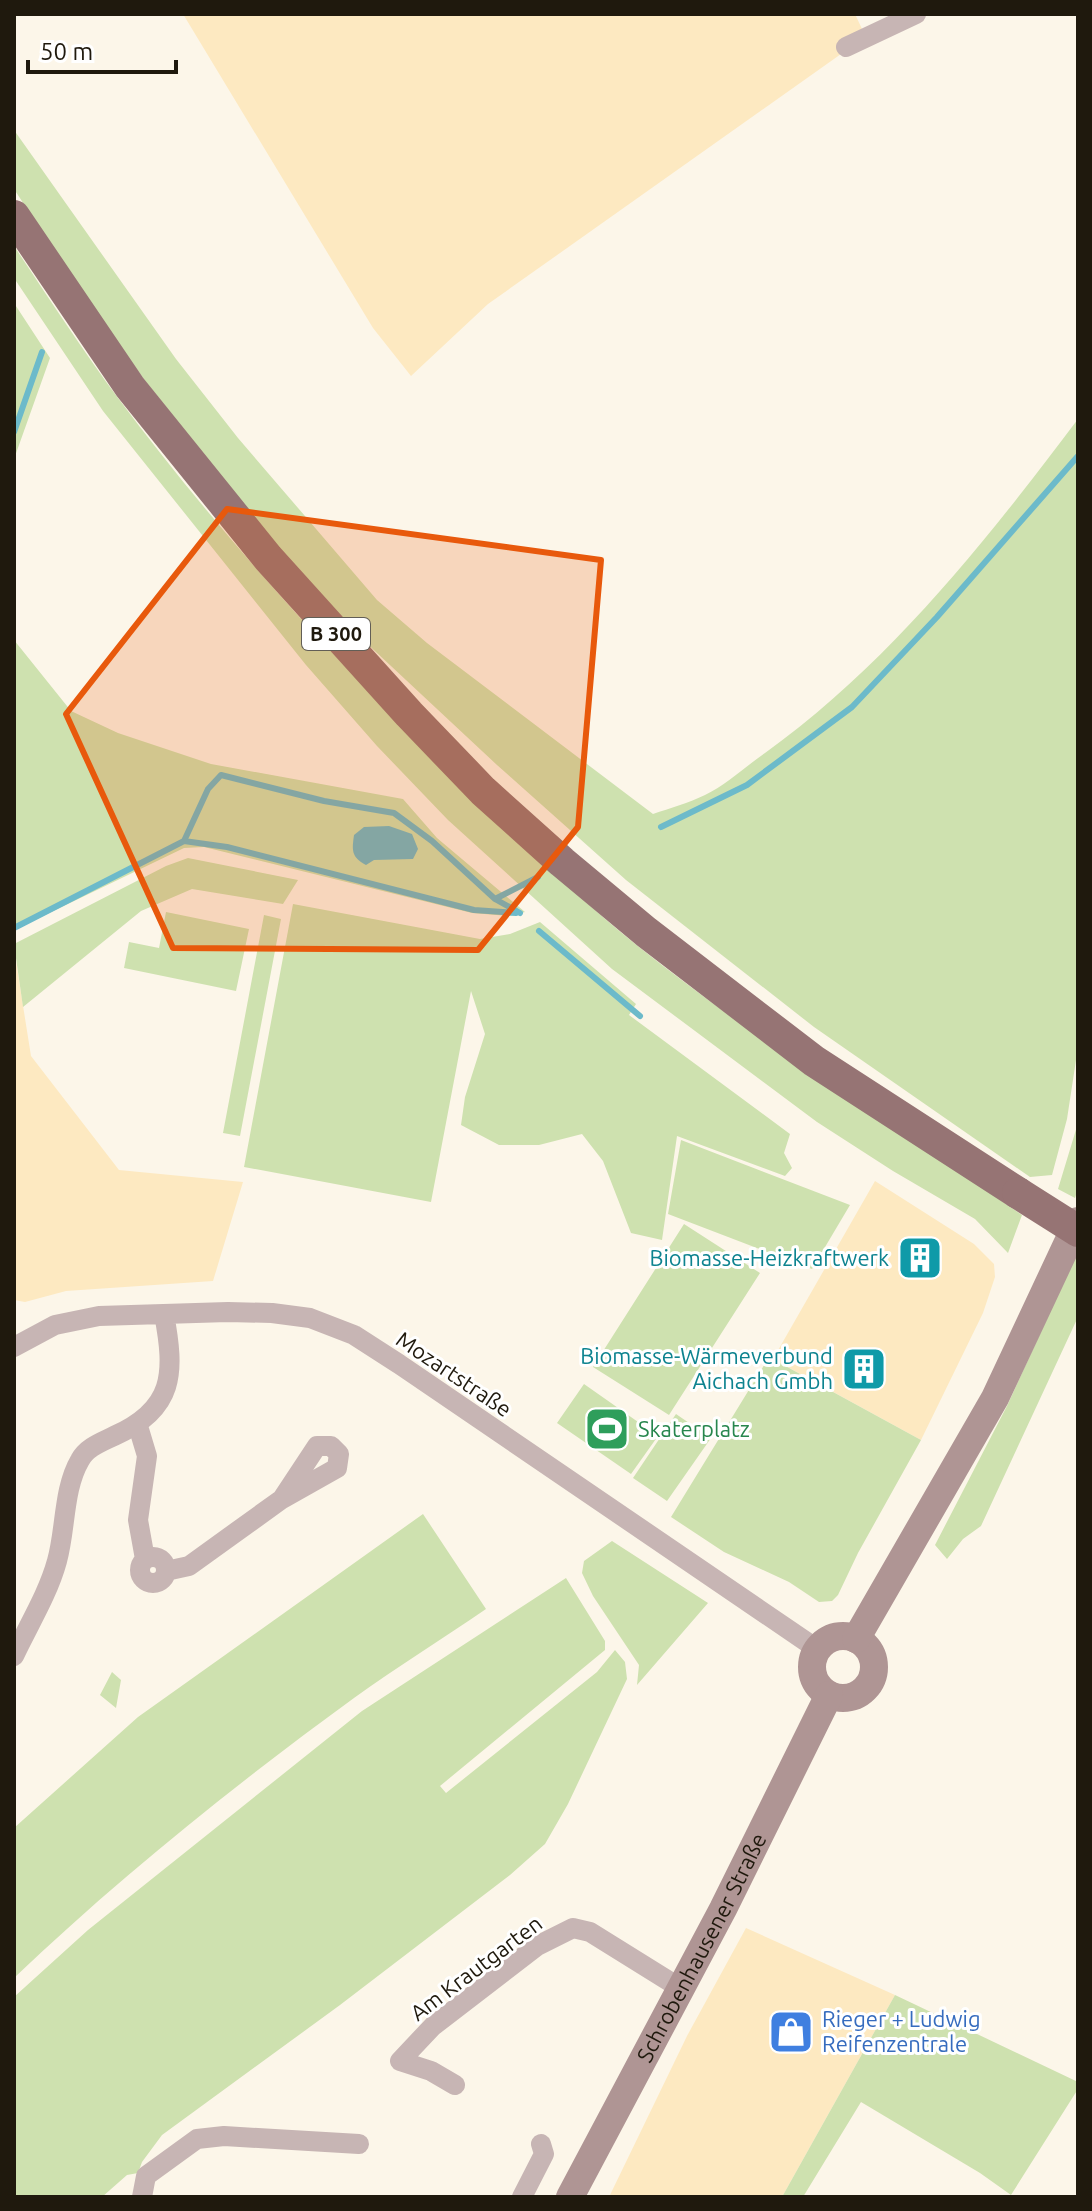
<svg xmlns="http://www.w3.org/2000/svg" width="1092" height="2211" font-family="Ubuntu,sans-serif">
	<rect width="100%" height="100%" fill="#fcf6e9"/>
	<!-- built -->
	<path fill="#fde9c1" d="M 183,14 L 855,14 L 862,29 L 841,54 L 488,304 L 411,376 L 373,328 Z
		M 14,949 L 31,1056 L 119,1170 L 243,1182 L 213,1281 L 66,1291 L 25,1302 L 14,1300 Z
		M 875,1181 L 974,1244 L 994,1264 L 995,1277 L 983,1313 L 921,1440 L 773,1359 Z
		M 746,1928 L 895,1995 L 782,2197 L 610,2195 L 687,2036 Z"/>
	<!-- green -->
	<path fill="#cee1af" d="M 14,130 L 176,359 L 238,438 L 377,600 L 427,643 L 653,814 C 670,808 689,803 705,795 C 726,785 746,766 765,753 C 890,663 986,541 1078,419 L 1078,1047 L 1067,1119 L 1052,1175 L 1030,1177 L 814,1027 L 626,880 L 497,765 L 346,624 L 278,547 L 146,382 L 82,293 L 14,189 Z
		M 14,246 C 48,297 81,348 118,398 C 228,545 354,682 487,808 C 536,855 585,904 639,947 C 761,1044 894,1127 1022,1215 L 1008,1253 L 975,1219 L 893,1171 L 817,1122 L 612,969 L 448,820 L 377,746 L 306,665 L 103,411 L 14,278 Z
		M 14,303 L 50,358 L 14,459 Z
		M 14,640 L 71,711 L 118,733 L 211,764 L 403,799 L 437,838 L 525,912 L 509,916 L 472,913 L 204,847 L 184,848 L 14,930 Z
		M 188,858 L 298,880 L 283,904 L 192,889 L 141,911 L 23,1007 L 14,944 L 166,866 Z
		M 293,904 L 480,939 L 510,934 L 540,922 L 636,1004 L 629,1015 L 790,1134 L 784,1153 L 792,1168 L 785,1176 L 677,1136 L 662,1240 L 631,1233 L 603,1161 L 582,1134 L 539,1145 L 499,1145 L 461,1125 L 465,1097 L 485,1034 L 471,991 L 431,1202 L 244,1167 Z
		M 166,912 L 249,929 L 236,991 L 124,968 L 129,942 L 159,948 Z
		M 264,915 L 281,919 L 240,1136 L 223,1133 Z
		M 1078,1123 L 1078,1189 L 1075,1198 L 1058,1189 Z
		M 681,1140 L 850,1205 L 812,1269 L 668,1214 Z
		M 684,1224 L 760,1273 L 669,1415 L 593,1367 Z
		M 1076,1255 L 1078,1317 L 981,1526 L 963,1539 L 947,1559 L 935,1545 L 1007,1406 Z
		M 769,1357 L 921,1440 L 858,1553 L 838,1595 L 832,1601 L 819,1602 L 789,1582 L 724,1552 L 671,1517 Z
		M 584,1384 L 658,1436 L 631,1474 L 557,1423 Z
		M 676,1414 L 711,1438 L 667,1501 L 633,1478 Z
		M 423,1514 L 486,1609 C 442,1639 397,1667 354,1698 C 236,1784 120,1877 14,1978 L 14,1828 L 138,1717 Z
		M 612,1541 L 708,1603 L 637,1685 L 639,1665 L 593,1596 L 582,1573 L 584,1561 Z
		M 566,1578 L 605,1641 L 605,1650 L 440,1786 L 446,1793 L 597,1672 L 615,1650 L 625,1662 L 627,1679 L 568,1804 L 545,1844 L 510,1875 L 340,2005 L 162,2135 L 142,2162 L 138,2173 L 127,2175 L 102,2197 L 14,2197 L 14,1997 L 88,1930 L 362,1711 Z
		M 112,1672 L 121,1680 L 116,1708 L 100,1695 Z
		M 895,1995 L 1078,2082 L 1078,2089 L 1011,2195 L 980,2173 L 861,2102 L 803,2197 L 782,2197 Z"/>
	<!-- water -->
	<path fill="#6cbaca" d="M 389,826 L 412,834 L 418,849 L 413,859 L 374,860 L 366,865 C 351,857 352,850 354,835 L 364,827 Z"/>
	<g fill="none" stroke-linecap="round" stroke-linejoin="round">
		<!-- stream -->
		<path stroke="#6cbaca" stroke-width="6" d="M 14,432 L 42,352
			M 661,827 L 747,785 L 852,707 L 937,617 L 1078,456
			M 184,841 L 227,847 L 474,910 L 516,913
			M 495,899 L 538,877
			M 14,928 L 184,841 L 208,789 L 221,775 L 324,801 L 394,813 L 432,841 L 495,899 L 520,913
			M 539,931 L 640,1016"/>
		<!-- minor -->
		<path stroke="#c7b5b4" stroke-width="20" d="M 846,47 L 916,14
			M 14,1347 L 55,1325 L 99,1316 L 228,1312 L 272,1313 L 310,1318 L 354,1335 L 399,1364 L 817,1649
			M 138,1426 L 147,1456 L 138,1520 L 145,1559
			M140 1570a13 13 0 1 1 26 0a13 13 0 1 1-26 0Z
			M 166,1571 L 189,1566 L 282,1499 L 337,1468 L 339,1454 L 331,1446 L 317,1446 L 282,1499
			M 14,1656 C 28,1626 48,1594 57,1561 C 66,1529 63,1489 80,1460 C 87,1447 102,1442 114,1436 C 175,1409 175,1373 164,1314
			M 455,2085 L 431,2071 L 400,2061 L 433,2026 L 537,1946 L 573,1928 L 590,1932 L 680,1988
			M 142,2197 L 146,2176 L 197,2139 L 224,2136 L 359,2144
			M 522,2197 L 544,2154 L 541,2144"/>
		<!-- secondary -->
		<g stroke="#af9594" stroke-width="28">
			<circle cx="843" cy="1667" r="31"/>
			<path d="M 856,1639 L 995,1398 L 1078,1221"/>
			<path id="s1" d="M 570,2197 L 723,1909 L 829,1695"/>
		</g>
		<!-- trunk -->
		<path stroke="#967474" stroke-width="32" d="M 14,216 L 130,387 L 268,558 L 409,714 L 483,791 L 562,862 L 646,932 L 814,1061 L 1018,1193"/>
		<!-- trunk-bridge -->
		<path stroke="#967474" stroke-width="32" d="M 1018,1193 L 1078,1231"/>
	</g>
	<!-- marked area -->
	<path fill="#e8590c" fill-opacity="0.2" stroke="#e8590c" stroke-width="6" stroke-linejoin="round" d="M 227,509 L 601,560 L 578,827 L 478,950 L 173,948 L 66,714 Z"/>
	<!-- icons -->
	<defs>
		<g id="building-square" transform="scale(2.3)"><rect x="-9" y="-9" width="18" height="18" rx="4" fill="#0f9aa8" stroke="#fff"/><path d="M-4-6H4V6H1V3H-1V6H-4ZM-2.5-4.3h1.7v1.8h-1.7ZM.8-4.3h1.7v1.8H.8ZM-2.5-1h1.7V.8h-1.7ZM.8-1h1.7V.8H.8Z" fill="#fff"/></g>
		<g id="stadium-square" transform="scale(2.3)"><rect x="-9" y="-9" width="18" height="18" rx="4" fill="#2e9e5b" stroke="#fff"/><path d="M0-5a6.5 5 0 1 0 0 10a6.5 5 0 1 0 0-10ZM-3.5-1.8h7v3.6h-7Z" fill="#fff"/></g>
		<g id="shop-square" transform="scale(2.3)"><rect x="-9" y="-9" width="18" height="18" rx="4" fill="#3f7fe0" stroke="#fff"/><path d="M-5-2.5h2.3a2.7 3.5 0 0 1 5.4 0H5L5.5 6h-11ZM-1.5-2.5h3a1.5 2.3 0 0 0-3 0Z" fill="#fff"/></g>
	</defs>
	<g fill-rule="evenodd">
		<use href="#building-square" x="920" y="1258"/>
		<use href="#building-square" x="864" y="1369"/>
		<use href="#stadium-square" x="607" y="1429"/>
		<use href="#shop-square" x="791" y="2032"/>
	</g>
	<g text-anchor="middle" stroke-width="6" stroke-linejoin="round" paint-order="stroke">
		<!-- shield labels -->
		<rect fill="#fff" stroke="#625e56" stroke-width="2" x="302" y="618" width="68" height="32" rx="6"/>
		<g font-size="20" font-weight="bold" fill="#1f190d">
			<text x="336" y="641">B 300</text>
		</g>
		<!-- culture labels -->
		<g font-size="22" fill="#0d838f" stroke="#fff" text-anchor="end">
			<text x="889" y="1266">Biomasse-Heizkraftwerk</text>
			<text x="833" y="1364">Biomasse-Wärmeverbund<tspan x="833" dy="25">Aichach Gmbh</tspan></text>
		</g>
		<!-- street labels -->
		<g font-size="22" fill="#1f190d" stroke="#fff">
			<text transform="translate(454 1374) rotate(34)" y="8">Mozartstraße</text>
			<text dy="8" stroke="none"><textPath href="#s1" startOffset="282">Schrobenhausener Straße</textPath></text>
			<text transform="translate(476 1968) rotate(-37)" y="8">Am Krautgarten</text>
		</g>
		<!-- leisure labels -->
		<g font-size="22" fill="#27864d" stroke="#fff" text-anchor="start">
			<text x="638" y="1437">Skaterplatz</text>
		</g>
		<!-- shop labels -->
		<g font-size="22" fill="#366cbe" stroke="#fff" text-anchor="start">
			<text x="822" y="2027">Rieger + Ludwig<tspan x="822" dy="25">Reifenzentrale</tspan></text>
		</g>
	</g>
	<!-- border -->
	<rect width="1092" height="2211" fill="none" stroke="#1f190d" stroke-width="32"/>
	<!-- scale -->
	<path d="M28 60v12h148v-12" fill="none" stroke="#1f190d" stroke-width="4"/>
	<text x="40" y="60" font-size="24" fill="#1f190d" stroke="#ffffff" stroke-width="6" paint-order="stroke">50 m</text>
</svg>
